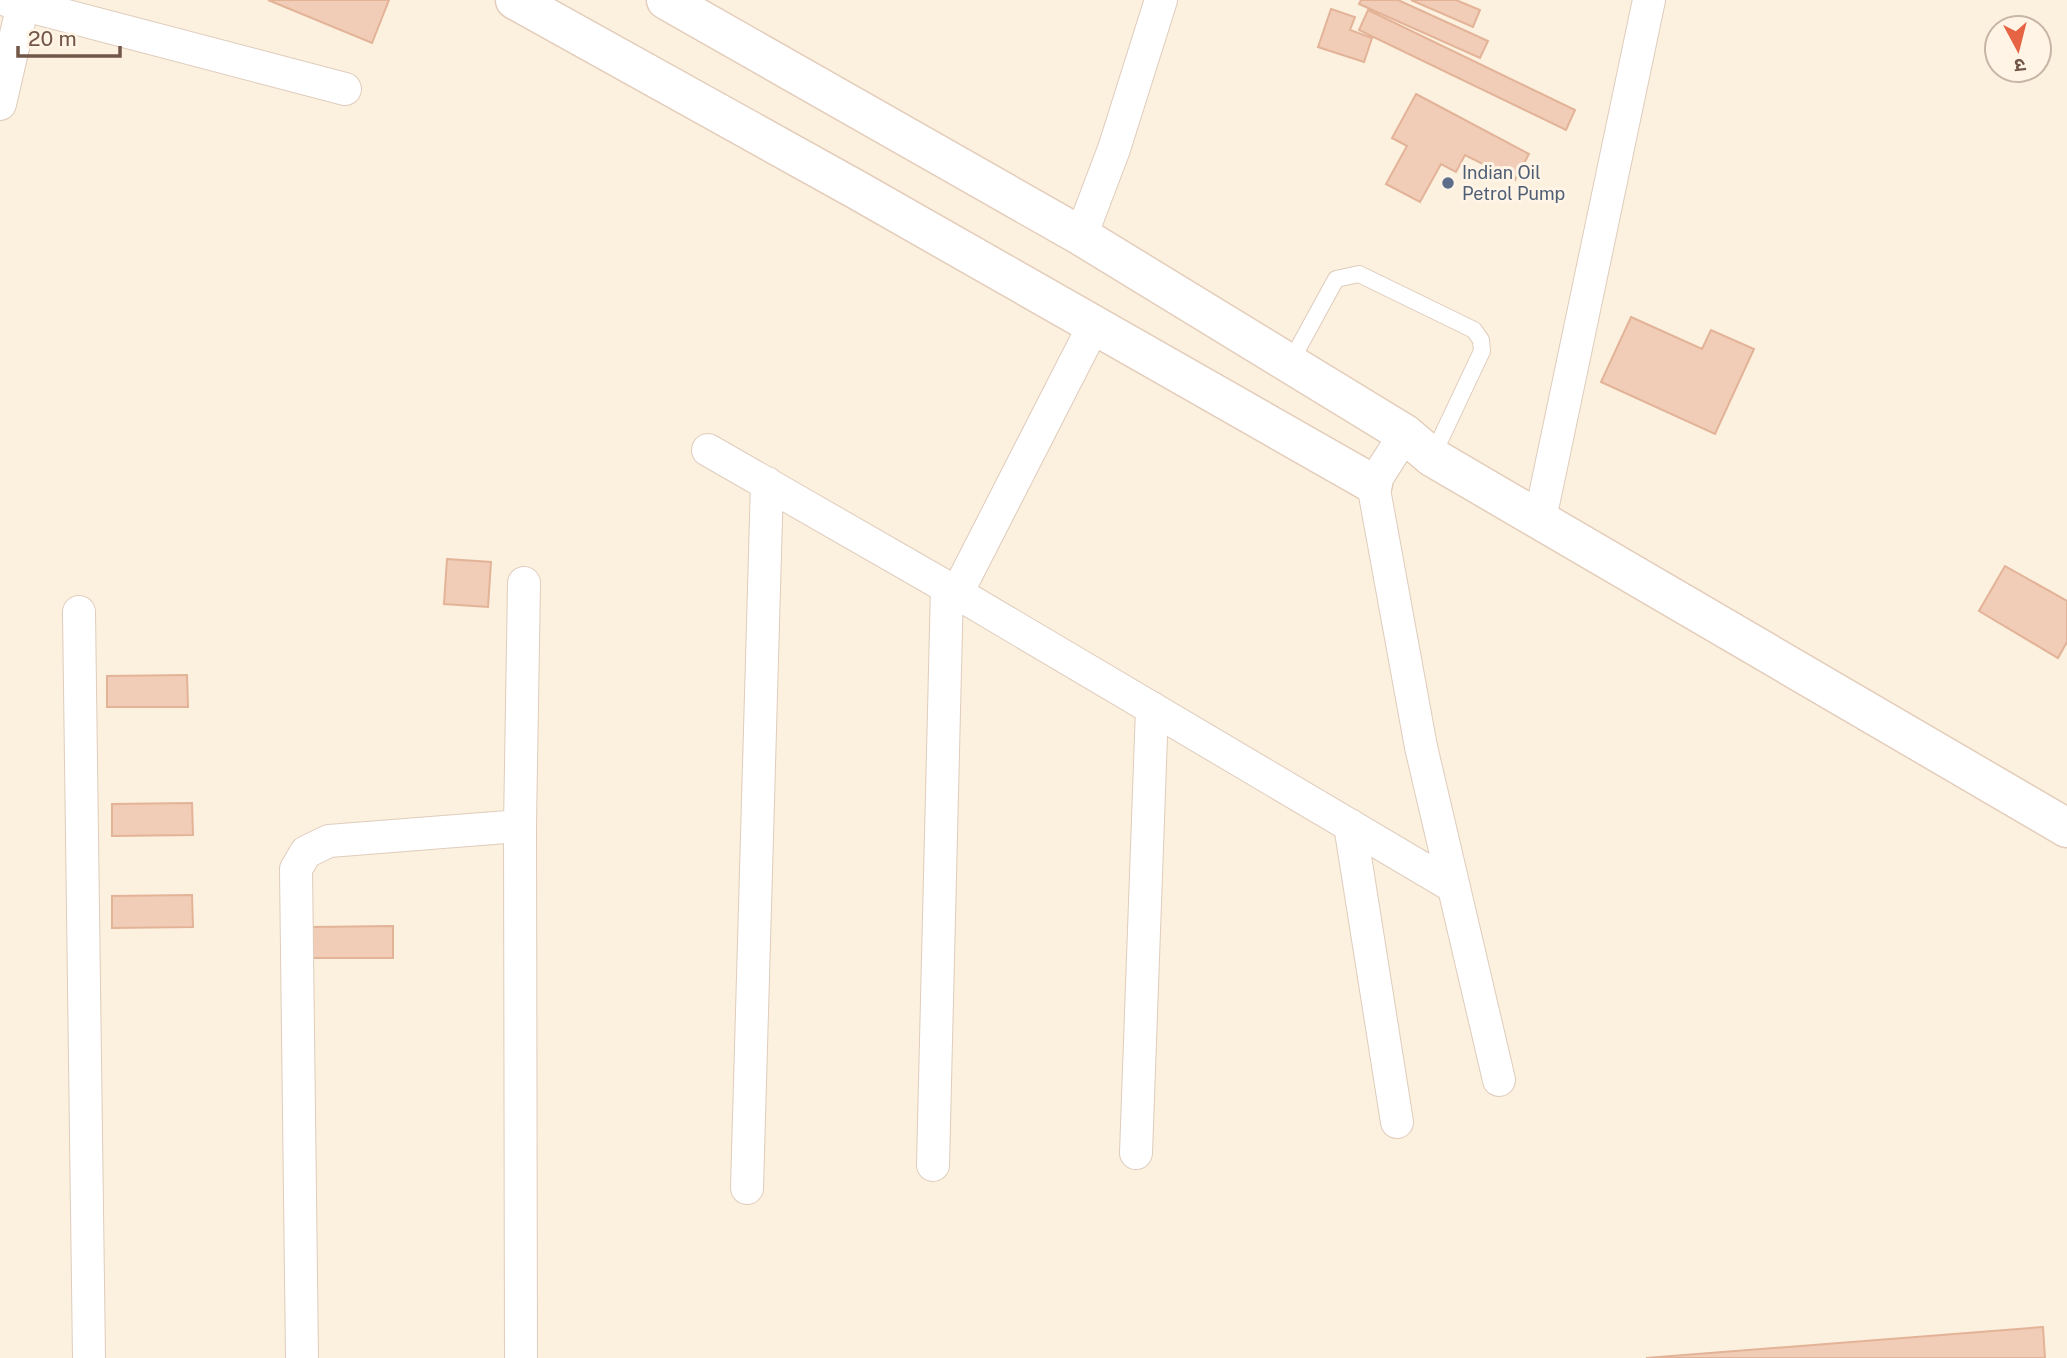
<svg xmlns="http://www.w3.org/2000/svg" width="2067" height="1358" font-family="'Public Sans','Noto Sans Devanagari',sans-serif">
	<rect width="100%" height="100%" fill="#fcf0df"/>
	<!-- building -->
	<path fill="#f1cdb7" stroke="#e3b398" stroke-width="2" d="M 268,0 L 389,0 L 372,43 Z
		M 1361,0 L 1398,0 L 1488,41 L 1480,58 L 1359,4 Z
		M 1411,0 L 1456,0 L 1480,10 L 1473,27 Z
		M 1331,9 L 1355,17 L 1350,30 L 1372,38 L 1364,62 L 1318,47 Z
		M 1368,10 L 1575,110 L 1566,130 L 1359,30 Z
		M 1416,94 L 1529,154 L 1515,180 L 1465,155 L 1456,172 L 1441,164 L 1420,202 L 1386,184 L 1407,146 L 1392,138 Z
		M 1631,317 L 1702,349 L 1711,330 L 1754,349 L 1715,434 L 1601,382 Z
		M 447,559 L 491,562 L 488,607 L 444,604 Z
		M 2005,566 L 2067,601 L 2067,642 L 2058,658 L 1979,611 Z
		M 187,675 L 188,707 L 107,707 L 107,676 Z
		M 192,803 L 193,835 L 112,836 L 112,804 Z
		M 192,895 L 193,927 L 112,928 L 112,896 Z
		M 393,926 L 393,958 L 313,958 L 312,927 Z
		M 2043,1327 L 2045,1358 L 1646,1358 Z"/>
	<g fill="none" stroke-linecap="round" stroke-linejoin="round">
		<!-- lane casing -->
		<g stroke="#dfccbc" stroke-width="18">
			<path id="lane" d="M 1290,363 L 1336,279 L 1359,274 L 1474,330 L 1481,340 L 1482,351 L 1432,457"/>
		</g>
		<!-- street casing -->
		<g stroke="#dfccbc" stroke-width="34">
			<path id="street" d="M 6,0 L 345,89
				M 0,104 L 23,4
				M 1081,236 L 1114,149 L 1161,0
				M 1405,434 L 1373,484 L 1421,747 L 1499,1080
				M 708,450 L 957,593 L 1454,887
				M 1540,519 L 1649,0
				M 957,593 L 1094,325
				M 79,612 L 89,1358
				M 1350,825 L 1397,1122
				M 1136,1153 L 1152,708
				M 933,1165 L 947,587
				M 747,1188 L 767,483
				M 302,1358 L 296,869 L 306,852 L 329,841 L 520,826
				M 521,1358 L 520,826 L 524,583"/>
		</g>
		<!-- secondary casing -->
		<g stroke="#e4cdba" stroke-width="41">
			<path id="secondary" d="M 515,0 L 857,190 L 1373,484
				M 666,0 L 1081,236 L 1405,434 L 1432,457 L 2067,828"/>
		</g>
		<!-- lane -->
		<use href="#lane" stroke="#fff" stroke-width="16"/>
		<!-- street -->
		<use href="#street" stroke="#fff" stroke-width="32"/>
		<!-- secondary -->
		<use href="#secondary" stroke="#fff" stroke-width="38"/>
	</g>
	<!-- markers -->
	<circle fill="#5c6f8a" stroke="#fff4e5" stroke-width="2.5" cx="1448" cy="183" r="7"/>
	<g text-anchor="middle" stroke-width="6" stroke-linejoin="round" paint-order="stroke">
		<!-- service labels -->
		<g font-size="18" fill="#4e5e75" stroke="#fff4e5" text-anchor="start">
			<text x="1462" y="179">Indian Oil<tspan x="1462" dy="21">Petrol Pump</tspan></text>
		</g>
	</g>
	<!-- north arrow -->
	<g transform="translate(2018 49) rotate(173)"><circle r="33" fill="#fff4e5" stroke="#c7b5a6" stroke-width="2"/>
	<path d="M0-5L12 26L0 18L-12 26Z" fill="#e66444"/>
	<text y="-10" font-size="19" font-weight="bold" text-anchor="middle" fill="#725648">उ</text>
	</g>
	<!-- scale -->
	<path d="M18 46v10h102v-10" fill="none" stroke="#725648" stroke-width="3.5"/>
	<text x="28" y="46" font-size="21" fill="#725648" stroke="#fff4e5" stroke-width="5" paint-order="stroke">20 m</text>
</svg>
